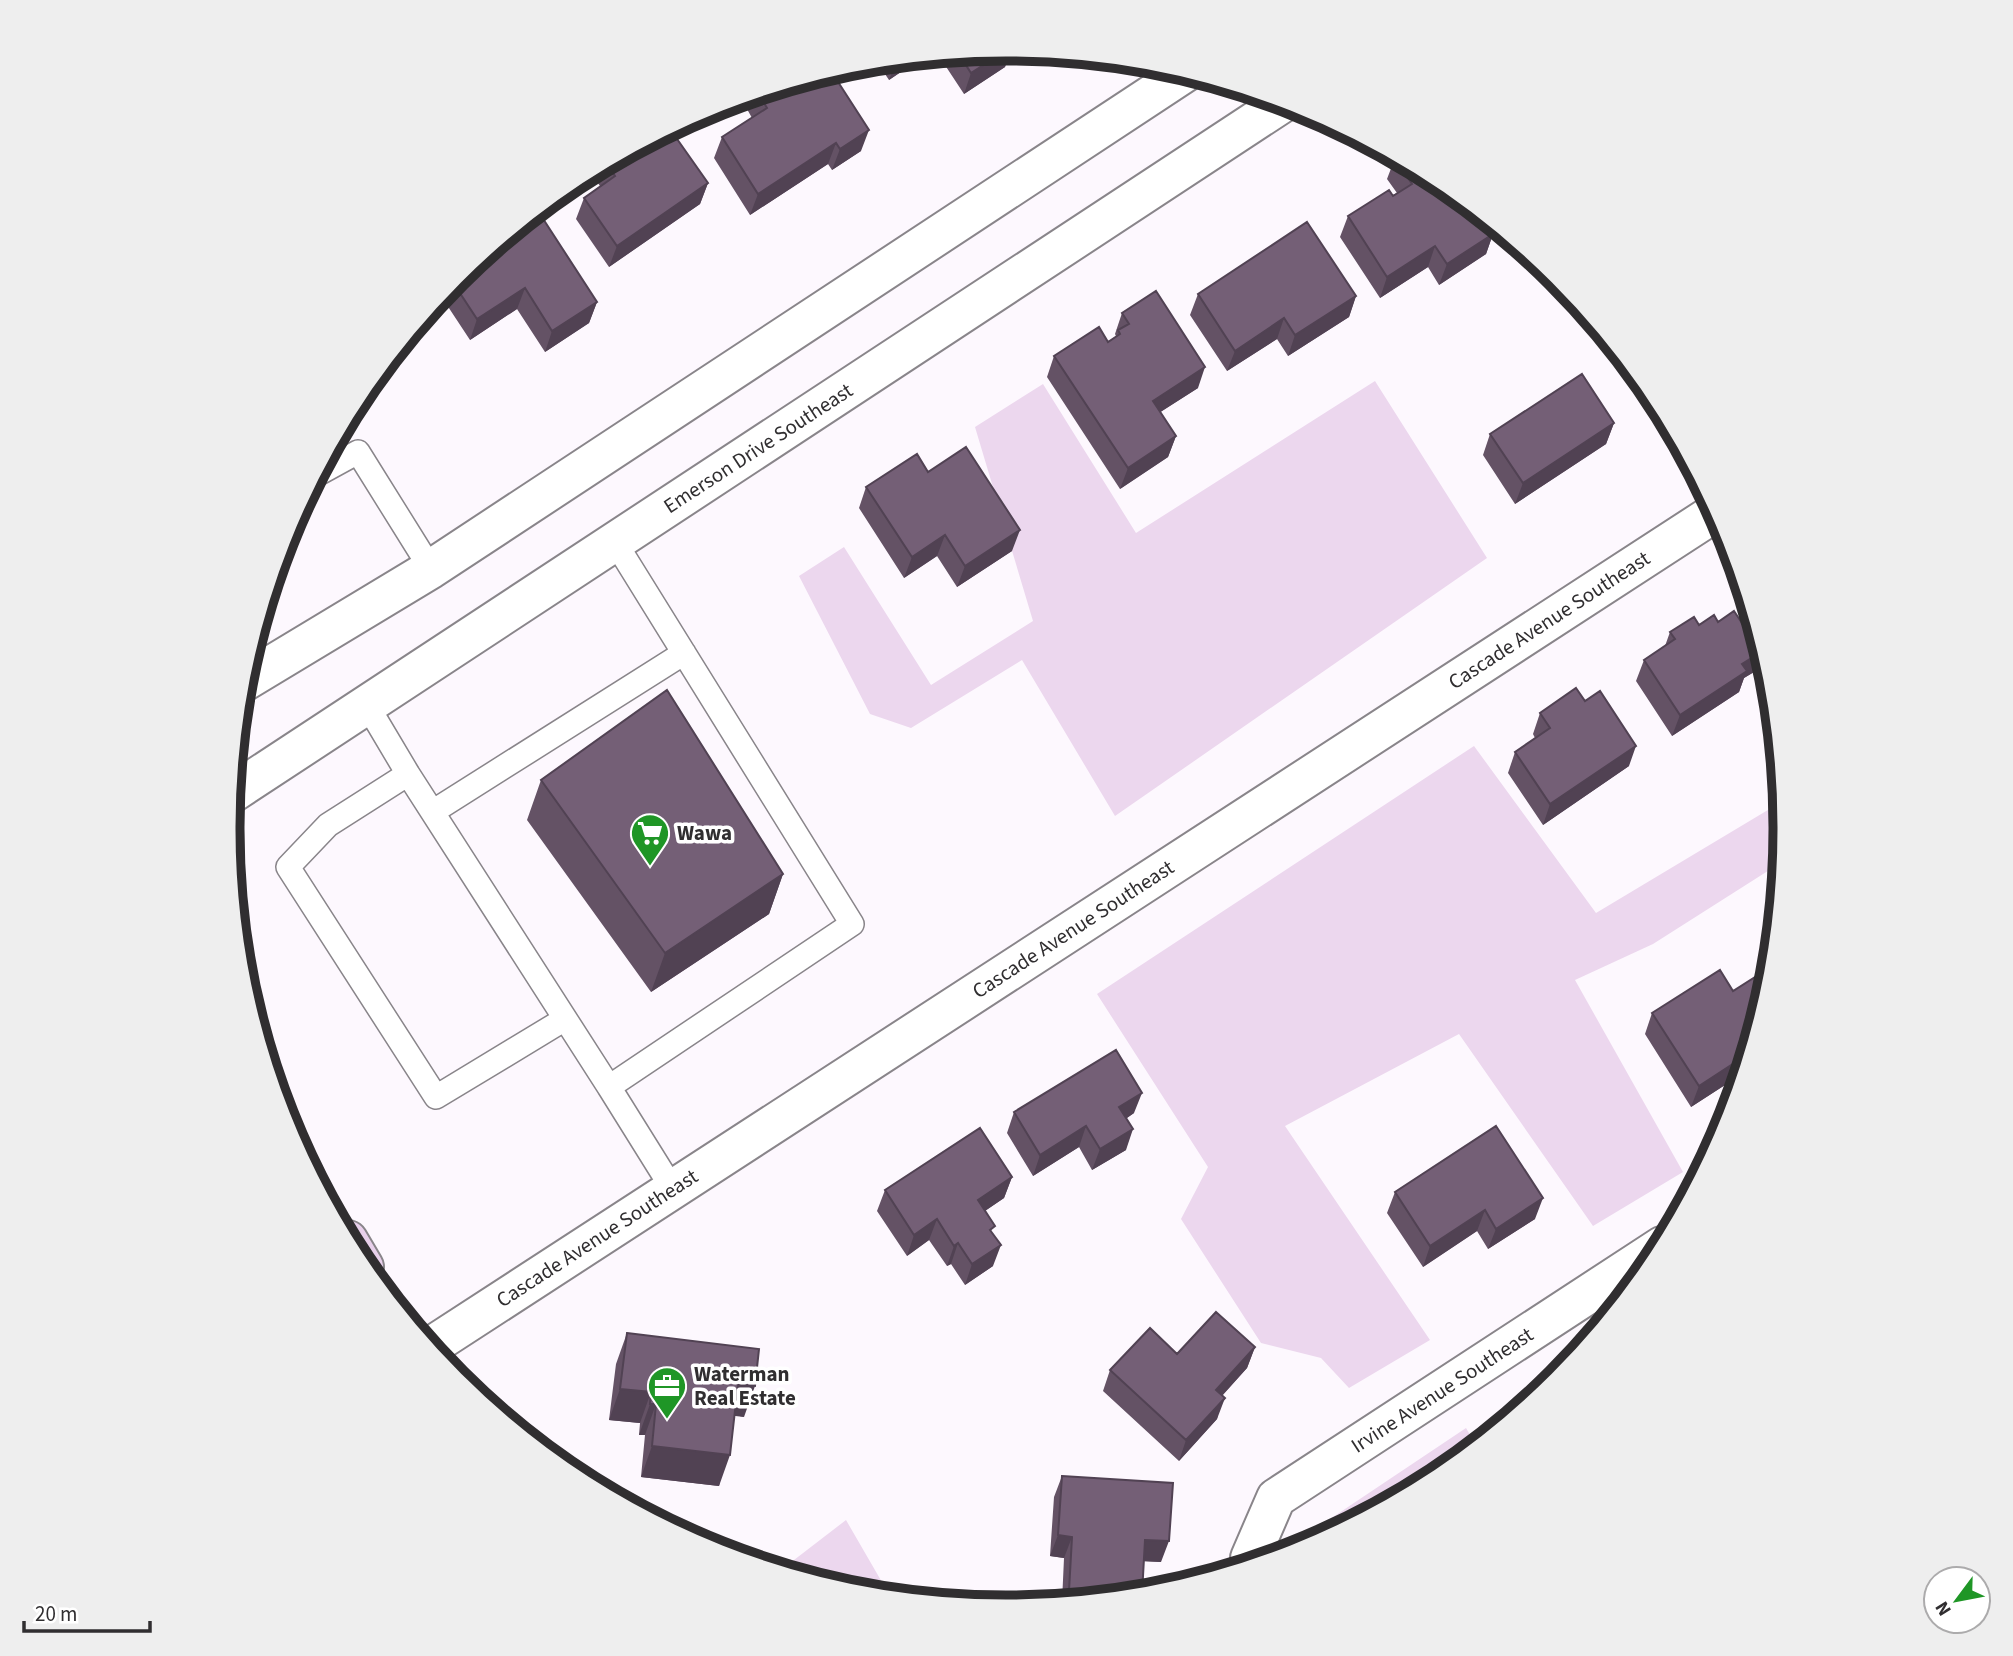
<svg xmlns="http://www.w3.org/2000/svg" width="2013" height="1656" font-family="'Source Sans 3',sans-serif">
	<rect width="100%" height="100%" fill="#fdf8fe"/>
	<!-- green -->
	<path fill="#ecd7ee" d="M 1375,381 L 1487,558 L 1115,816 L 1022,660 L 911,728 L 870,714 L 799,576 L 844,547 L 931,685 L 1033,621 L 975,427 L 1043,384 L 1136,533 Z
		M 1474,746 L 1596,913 L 1783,801 L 1785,828 L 1782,862 L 1653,944 L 1575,980 L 1683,1172 L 1593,1226 L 1459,1034 L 1285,1126 L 1430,1340 L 1349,1388 L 1321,1358 L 1261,1343 L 1181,1219 L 1208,1167 L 1097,994 Z
		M 1466,1428 L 1476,1445 L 1439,1476 L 1316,1541 L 1330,1519 Z
		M 846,1520 L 890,1596 L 854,1592 L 781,1570 Z"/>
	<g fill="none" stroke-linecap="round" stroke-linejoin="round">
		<!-- service casing -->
		<g stroke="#89858a" stroke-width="26">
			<path id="service" d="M 316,475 L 358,452 L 431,569
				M 615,542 L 852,924 L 609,1087 L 672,1188
				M 367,705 L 408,774 L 609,1087
				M 408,774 L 328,825 L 288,867 L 436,1097 L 565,1019
				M 434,811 L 684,653"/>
		</g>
		<!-- minor casing -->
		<g stroke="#89858a" stroke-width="42">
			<path id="minor" d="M 430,1347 L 1716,512
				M 1251,1564 L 1250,1558 L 1276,1498 L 1662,1246"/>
		</g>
		<!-- tertiary casing -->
		<g stroke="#89858a" stroke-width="42">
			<path id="tertiary" d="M 242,683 L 431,569 L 1186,72
				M 231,794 L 1284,102"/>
		</g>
		<!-- secondary casing -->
		<g stroke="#89858a" stroke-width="42">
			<path id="secondary" d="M 348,1240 L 364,1267"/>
		</g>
		<!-- service -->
		<use href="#service" stroke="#fff" stroke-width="23"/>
		<!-- minor -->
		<use href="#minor" stroke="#fff" stroke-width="38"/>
		<!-- tertiary -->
		<use href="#tertiary" stroke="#fff" stroke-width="38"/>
		<!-- secondary -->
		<use href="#secondary" stroke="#e8d0eb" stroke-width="38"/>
	</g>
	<!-- wall -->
	<path fill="#645265" d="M 1007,49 L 1011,49 L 1005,67 L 964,94 L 939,56 L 934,59 L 932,56 Z
		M 923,57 L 889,80 L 877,62 Z
		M 831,71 L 861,151 L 832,170 L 828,164 L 750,215 L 714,158 L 722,137 L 752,118 L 747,109 L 752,95 Z
		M 670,129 L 708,183 L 700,204 L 609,267 L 576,219 L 584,198 L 600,186 L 592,175 L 594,169 Z
		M 1395,158 L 1493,234 L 1486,254 L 1439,285 L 1428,267 L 1380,298 L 1340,237 L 1348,216 L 1397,193 L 1387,179 Z
		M 531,216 L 597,302 L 589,323 L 545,352 L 517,309 L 470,340 L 441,296 L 456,277 Z
		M 1198,294 L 1356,296 L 1349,317 L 1288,356 L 1277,339 L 1227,371 L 1190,315 Z
		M 1122,313 L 1198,388 L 1160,412 L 1176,436 L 1168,457 L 1120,489 L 1047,377 L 1054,356 L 1108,342 L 1116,336 L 1115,334 Z
		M 1614,423 L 1606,444 L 1515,504 L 1483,455 L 1490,434 Z
		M 928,472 L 1012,551 L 957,587 L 937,556 L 904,578 L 859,508 L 866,487 Z
		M 1699,625 L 1754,672 L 1744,678 L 1739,692 L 1672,736 L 1636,681 L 1644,660 L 1665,646 L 1670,632 Z
		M 1540,713 L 1629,766 L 1543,825 L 1508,773 L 1515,752 L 1535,738 L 1533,734 Z
		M 541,780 L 783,874 L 769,914 L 651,992 L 527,820 Z
		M 1770,980 L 1742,1074 L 1691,1107 L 1645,1034 L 1652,1013 Z
		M 1014,1112 L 1134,1113 L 1127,1118 L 1126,1150 L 1092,1170 L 1079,1147 L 1033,1176 L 1007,1133 Z
		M 1012,1177 L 1004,1198 L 985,1211 L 992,1233 L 993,1266 L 965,1285 L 951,1264 L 947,1266 L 929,1240 L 907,1256 L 877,1211 L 885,1190 Z
		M 1395,1192 L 1535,1219 L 1488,1249 L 1477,1231 L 1423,1267 L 1387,1213 Z
		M 627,1333 L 744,1417 L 735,1415 L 719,1486 L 641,1477 L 645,1435 L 639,1435 L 640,1423 L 609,1420 L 616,1364 Z
		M 1255,1347 L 1247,1368 L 1222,1396 L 1217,1419 L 1179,1461 L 1103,1391 L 1110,1370 L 1177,1354 Z
		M 1062,1476 L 1161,1562 L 1144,1561 L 1142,1594 L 1062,1602 L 1064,1558 L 1050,1556 L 1054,1497 Z"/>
	<!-- shaded-wall -->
	<path fill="#514253" d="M 1008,49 L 1011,49 L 1005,67 L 964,94 L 971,73 Z
		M 923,57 L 889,80 L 897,60 Z
		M 869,130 L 861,151 L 832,170 L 840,149 Z
		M 836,143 L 828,164 L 750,215 L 758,194 Z
		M 708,183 L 700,204 L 609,267 L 617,246 Z
		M 1493,234 L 1486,254 L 1439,285 L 1447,264 Z
		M 1435,246 L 1428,267 L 1380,298 L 1387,277 Z
		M 525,288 L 517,309 L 470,340 L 477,319 Z
		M 1356,296 L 1349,317 L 1288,356 L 1295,335 Z
		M 597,302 L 589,323 L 545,352 L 552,331 Z
		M 1284,318 L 1277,339 L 1227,371 L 1235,351 Z
		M 1205,367 L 1198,388 L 1145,422 L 1153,401 Z
		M 1614,423 L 1606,444 L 1515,504 L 1523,483 Z
		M 1176,436 L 1168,457 L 1120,489 L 1128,468 Z
		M 1020,530 L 1012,551 L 957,587 L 965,566 Z
		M 945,535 L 937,556 L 904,578 L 912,557 Z
		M 1761,652 L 1754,672 L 1744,678 L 1739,692 L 1672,736 L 1680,715 L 1742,664 Z
		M 1636,746 L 1629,766 L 1543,825 L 1550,804 Z
		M 783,874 L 769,914 L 651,992 L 665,953 Z
		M 1748,1054 L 1742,1074 L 1691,1107 L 1699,1086 Z
		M 1142,1093 L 1134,1113 L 1112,1128 L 1119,1107 Z
		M 1086,1126 L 1079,1147 L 1033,1176 L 1040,1155 Z
		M 1133,1129 L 1126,1150 L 1092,1170 L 1100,1149 Z
		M 1012,1177 L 1004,1198 L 970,1221 L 978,1200 Z
		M 1543,1198 L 1535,1219 L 1488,1249 L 1496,1229 Z
		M 1485,1210 L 1477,1231 L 1423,1267 L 1430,1246 Z
		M 937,1219 L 929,1240 L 907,1256 L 914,1235 Z
		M 958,1243 L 951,1264 L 947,1266 L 954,1246 Z
		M 1001,1245 L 993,1266 L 965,1285 L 972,1264 Z
		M 1255,1347 L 1247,1368 L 1208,1411 L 1216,1390 Z
		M 738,1384 L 755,1386 L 744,1417 L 727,1415 Z
		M 620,1389 L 651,1392 L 640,1423 L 609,1420 Z
		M 1225,1398 L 1217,1419 L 1179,1461 L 1186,1440 Z
		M 650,1404 L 656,1404 L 645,1435 L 639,1435 Z
		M 652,1446 L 730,1455 L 719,1486 L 641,1477 Z
		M 1058,1535 L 1072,1537 L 1064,1558 L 1050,1556 Z
		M 1145,1540 L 1169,1541 L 1161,1562 L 1138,1561 Z
		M 1069,1591 L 1127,1595 L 1065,1601 Z"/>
	<!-- building -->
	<path fill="#745f76" stroke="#514253" stroke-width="2" d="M 1008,49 L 971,73 L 959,54 L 1007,49 Z
		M 831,71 L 869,130 L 840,149 L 836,143 L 758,194 L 722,137 L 767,108 L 758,93 Z
		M 670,129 L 708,183 L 617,246 L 584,198 L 615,176 L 606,163 Z
		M 1396,157 L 1440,181 L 1481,215 L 1493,234 L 1447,264 L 1435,246 L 1387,277 L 1348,216 L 1389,190 L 1393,196 L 1412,184 L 1395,158 Z
		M 538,211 L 597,302 L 552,331 L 525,288 L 477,319 L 452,281 L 456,277 Z
		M 1307,222 L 1356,296 L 1295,335 L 1284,318 L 1235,351 L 1198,294 Z
		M 1156,291 L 1205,367 L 1153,401 L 1176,436 L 1128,468 L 1054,356 L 1099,327 L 1108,342 L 1120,334 L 1118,330 L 1129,324 L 1122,313 Z
		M 1582,374 L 1614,423 L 1523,483 L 1490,434 Z
		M 966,447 L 1020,530 L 965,566 L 945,535 L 912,557 L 866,487 L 917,454 L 928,472 Z
		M 1734,611 L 1761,652 L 1742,664 L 1747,671 L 1680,715 L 1644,660 L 1675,639 L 1670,632 L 1694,617 L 1699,625 L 1714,615 L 1718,622 Z
		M 1576,688 L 1585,701 L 1600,691 L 1636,746 L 1550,804 L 1515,752 L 1550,728 L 1540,713 Z
		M 667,690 L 783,874 L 665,953 L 541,780 Z
		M 1720,970 L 1733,991 L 1766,970 L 1771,977 L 1770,980 L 1748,1054 L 1699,1086 L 1652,1013 Z
		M 1116,1050 L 1142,1093 L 1119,1107 L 1133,1129 L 1100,1149 L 1086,1126 L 1040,1155 L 1014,1112 Z
		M 1496,1126 L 1543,1198 L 1496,1229 L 1485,1210 L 1430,1246 L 1395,1192 Z
		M 980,1128 L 1012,1177 L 978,1200 L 995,1226 L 990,1230 L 1001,1245 L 972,1264 L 958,1243 L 954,1246 L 937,1219 L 914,1235 L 885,1190 Z
		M 1216,1312 L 1255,1347 L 1216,1390 L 1225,1398 L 1186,1440 L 1110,1370 L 1150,1328 L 1177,1354 Z
		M 627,1333 L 759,1349 L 755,1386 L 738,1384 L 730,1455 L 652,1446 L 656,1404 L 650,1404 L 651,1392 L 620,1389 Z
		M 1062,1476 L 1173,1483 L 1169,1541 L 1145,1540 L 1142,1594 L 1127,1595 L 1069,1591 L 1072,1537 L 1058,1535 Z"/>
	<!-- icons -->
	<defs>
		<g id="supermarket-pin" transform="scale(2.0125)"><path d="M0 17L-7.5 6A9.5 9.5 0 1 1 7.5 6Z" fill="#1f9626" stroke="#fff"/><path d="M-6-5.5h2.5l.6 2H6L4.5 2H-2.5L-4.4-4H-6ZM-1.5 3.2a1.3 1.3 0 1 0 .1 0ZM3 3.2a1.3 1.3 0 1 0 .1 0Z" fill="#fff"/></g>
		<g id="office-pin" transform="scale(2.0125)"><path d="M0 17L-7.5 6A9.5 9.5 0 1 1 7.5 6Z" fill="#1f9626" stroke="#fff"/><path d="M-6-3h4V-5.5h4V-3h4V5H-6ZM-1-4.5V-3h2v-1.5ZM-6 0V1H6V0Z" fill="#fff"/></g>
	</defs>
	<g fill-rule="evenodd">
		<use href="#supermarket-pin" x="650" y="833"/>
		<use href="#office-pin" x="667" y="1386"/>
	</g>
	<g text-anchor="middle" stroke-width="7" stroke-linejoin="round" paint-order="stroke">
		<!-- street labels -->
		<g font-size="21" fill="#302e30" stroke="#fff">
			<text transform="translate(758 448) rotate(-33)" y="7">Emerson Drive Southeast</text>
			<text transform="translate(1549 620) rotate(-33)" y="7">Cascade Avenue Southeast</text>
			<text transform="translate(1073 929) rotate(-33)" y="7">Cascade Avenue Southeast</text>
			<text transform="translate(597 1238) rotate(-33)" y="7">Cascade Avenue Southeast</text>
			<text transform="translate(1442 1390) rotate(-33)" y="7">Irvine Avenue Southeast</text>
		</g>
		<!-- poi labels -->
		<g font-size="21" font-weight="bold" fill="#302e30" stroke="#fff" text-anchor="start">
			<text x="677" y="840">Wawa</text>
			<text x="694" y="1381">Waterman<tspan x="694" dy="24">Real Estate</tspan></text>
		</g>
	</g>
	<!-- crop -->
	<path d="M0 0H2013V1656H0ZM1006 61H1007A766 766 0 0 1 1773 827V829A766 766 0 0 1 1007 1595H1006A766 766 0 0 1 240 829V827A766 766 0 0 1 1006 61Z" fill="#eee" fill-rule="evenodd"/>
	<path fill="none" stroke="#302e30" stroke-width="9" d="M1006 61H1007A766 766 0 0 1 1773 827V829A766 766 0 0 1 1007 1595H1006A766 766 0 0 1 240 829V827A766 766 0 0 1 1006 61Z"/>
	<!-- north arrow -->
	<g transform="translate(1957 1600) rotate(238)"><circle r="33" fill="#ffffff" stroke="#acabac" stroke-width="2"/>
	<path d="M0-5L12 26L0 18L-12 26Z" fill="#1f9626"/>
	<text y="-10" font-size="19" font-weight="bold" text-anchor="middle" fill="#302e30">N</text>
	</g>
	<!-- scale -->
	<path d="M24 1621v10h126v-10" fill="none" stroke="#302e30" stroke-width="3.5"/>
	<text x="35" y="1621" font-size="21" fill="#302e30" stroke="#ffffff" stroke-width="5" paint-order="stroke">20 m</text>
</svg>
